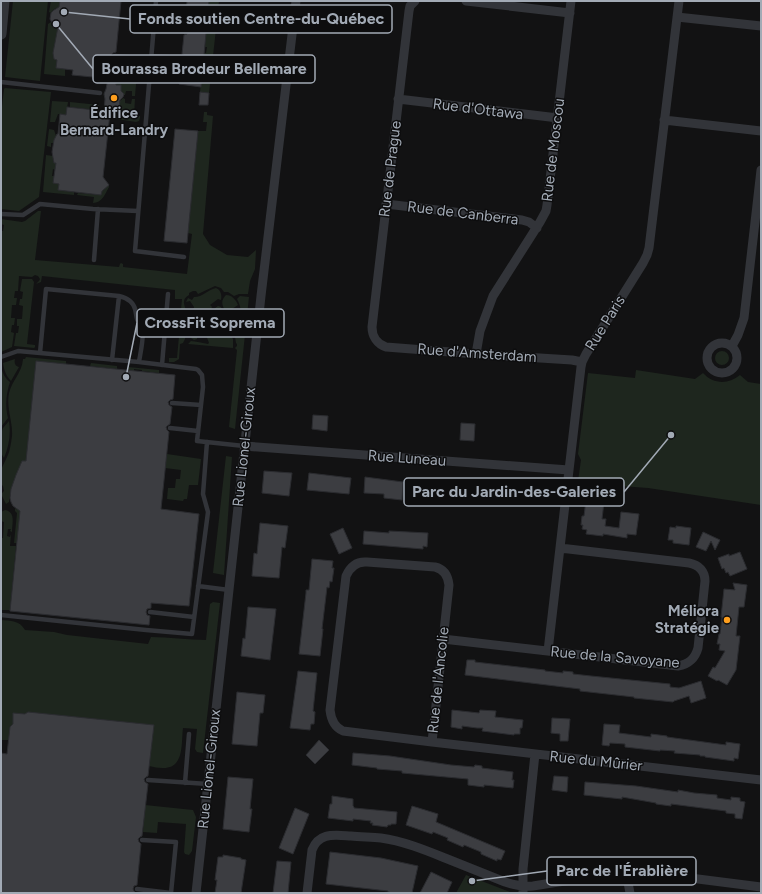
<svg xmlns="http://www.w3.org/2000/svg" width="762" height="894" font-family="Figtree,sans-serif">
	<rect width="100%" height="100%" fill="#121213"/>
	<!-- green -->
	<path fill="#1e261e" d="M 13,1 L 48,1 L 40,81 L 5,77 Z
		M 51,1 L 60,1 L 62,8 C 57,7 54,8 51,13 L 49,12 Z
		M 209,1 L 219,1 L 209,93 L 200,92 L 204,53 L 206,53 L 207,47 L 205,47 L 207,22 L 209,22 L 210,17 L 208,17 Z
		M 51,22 C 53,25 57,27 61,27 C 55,37 53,48 54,59 L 57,60 L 56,68 L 65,69 L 65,76 L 44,74 L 48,24 Z
		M 118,66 L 138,67 L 144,69 L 144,73 L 137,73 L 135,96 L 132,96 L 132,91 L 126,91 L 125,95 L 124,95 L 121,91 L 121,85 L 116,85 L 116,80 L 113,79 L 114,69 L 118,69 Z
		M 5,88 L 51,92 L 39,197 L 19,211 L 1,209 L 1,115 L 4,89 Z
		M 123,98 L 125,99 L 125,103 L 131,104 L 132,99 L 135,99 L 134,116 L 140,116 L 140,118 L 139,121 L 136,122 L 110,118 L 110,113 L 113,113 L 114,107 Z
		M 52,101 L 68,102 L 66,115 L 58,114 L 55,122 L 50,122 Z
		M 70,102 L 99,105 L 98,110 L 70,107 Z
		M 204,112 L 207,112 L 207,115 L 213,116 L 203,234 L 210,245 L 227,255 L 248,257 L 256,250 L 255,269 L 250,281 L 248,294 L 239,294 L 234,296 L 228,292 L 224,292 L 221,288 L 215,286 L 198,294 L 196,291 L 193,291 L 189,293 L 189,295 C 179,301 187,307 186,314 L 188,315 L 183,325 L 183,328 L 186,333 L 185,339 L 183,343 L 180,344 L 179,359 L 174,362 L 169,362 L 169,358 L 177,358 L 179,336 L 181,336 L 181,332 L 179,331 L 182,299 L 175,299 L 175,290 L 42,276 L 41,282 L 36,284 L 39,281 L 40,279 L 38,276 L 35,275 L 32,277 L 19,276 L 18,291 L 15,291 L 14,298 L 17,298 L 16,305 L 12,305 L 11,318 L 15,318 L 14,325 L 12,325 L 11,332 L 14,333 L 12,347 L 1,352 L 1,231 L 3,231 L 4,225 L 1,224 L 1,219 L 22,222 L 25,221 L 38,211 L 41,211 L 35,260 L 119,267 L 120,264 L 121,263 L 123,264 L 123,267 L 187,274 L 192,234 L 188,233 L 198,131 L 206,131 L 207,122 L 203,122 Z
		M 49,129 L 54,130 L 56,136 L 54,143 L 51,143 L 51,147 L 47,146 Z
		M 46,155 L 53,156 L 53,162 L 56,163 L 55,170 L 53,169 L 52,176 L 54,176 L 53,183 L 59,184 L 59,190 L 74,192 L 74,195 L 43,192 Z
		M 109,185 L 109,187 C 105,194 102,203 93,203 L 94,197 L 77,195 L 78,193 L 101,195 L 102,191 Z
		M 22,279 L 32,279 L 34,282 L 27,344 L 35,345 L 35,347 L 34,348 L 14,346 L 16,333 L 18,333 L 19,326 L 17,326 L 17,319 L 22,319 L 23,306 L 19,305 L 20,299 L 22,299 L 23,292 L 20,291 Z
		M 216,288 C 221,290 222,295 221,300 L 218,299 L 210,305 L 212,307 L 210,312 L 210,322 C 206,325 202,321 197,325 C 195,330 198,334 197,339 L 194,340 L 191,338 L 192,337 L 195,337 L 196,333 L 192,332 L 189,337 L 188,332 L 185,327 L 191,315 L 189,312 L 194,308 L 194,307 L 190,301 L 186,302 L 188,298 L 192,300 L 194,297 C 203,297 207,290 216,288 Z
		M 226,295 C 232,295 236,300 238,305 L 232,309 L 233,311 L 235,311 L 239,314 C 237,320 234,323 228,326 L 226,324 L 226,322 L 233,322 L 234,318 L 231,316 L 227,317 C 225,308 218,303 226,295 Z
		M 240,296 L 249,297 L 235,429 L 229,427 L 237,350 L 235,348 L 237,346 L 237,344 L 236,343 L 235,337 L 233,333 L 235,329 L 233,326 C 243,318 242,308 237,299 Z
		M 218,306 L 221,307 L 225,317 L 224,324 L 225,328 L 224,330 L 225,331 L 227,330 L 233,339 L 233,348 L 188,344 L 191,341 L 198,342 L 208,344 L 209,343 L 206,335 L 205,335 L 200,336 L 198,327 L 200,325 C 203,325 205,326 207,325 C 218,324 207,312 218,306 Z
		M715 358a7 7 0 1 1 14 0a7 7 0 1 1-14 0Z
		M 26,357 L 66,361 L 66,364 L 36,361 L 26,461 L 22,461 L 11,489 L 9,502 L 6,504 L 1,494 L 4,491 L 3,486 L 1,484 C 1,480 0,475 1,471 C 2,466 5,462 7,457 C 10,451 11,443 12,436 C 13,421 6,408 9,393 C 12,380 22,373 23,359 L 25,359 Z
		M 15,359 C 14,363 15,366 19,367 L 11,381 C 6,376 4,370 3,363 Z
		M 91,363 L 117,366 L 117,369 L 90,366 Z
		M 1,367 C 3,374 5,378 10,382 C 6,394 5,406 8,418 L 1,427 L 2,414 L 1,413 Z
		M 128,367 L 159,370 L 159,373 L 142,371 L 142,370 L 134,369 L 134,371 L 127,370 Z
		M 636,370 L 695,379 L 703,373 C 713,384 728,385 740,375 L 748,382 L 761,384 L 761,505 L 648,488 L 621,486 L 584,481 L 578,481 L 581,460 L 578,454 L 588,373 L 635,378 Z
		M 9,421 C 11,434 9,446 4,458 L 1,453 L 1,433 L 3,428 Z
		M 167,454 L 201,459 L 198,485 L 189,485 L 187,499 L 184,499 L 183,501 L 167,499 L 168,488 L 175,488 L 176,479 L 180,479 L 181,470 L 165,468 Z
		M 226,456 L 232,457 L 224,575 L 213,573 Z
		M 15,508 L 20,510 L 17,543 L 14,543 L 17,513 L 15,511 Z
		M 5,510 C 16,512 12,523 12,532 L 10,531 L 11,529 L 8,529 L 7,536 L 10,537 L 11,534 L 10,546 L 16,546 L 10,610 L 1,610 L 1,538 L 3,538 L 4,522 L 1,521 L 1,512 Z
		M 213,602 L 220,603 L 203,753 L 197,752 L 195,749 L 197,729 L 183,728 C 181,743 185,769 162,768 C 158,768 154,767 149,766 L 153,725 L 28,712 L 26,714 L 14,713 L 13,725 L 10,727 L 9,740 L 1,740 L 1,620 C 11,621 19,620 25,630 L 54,632 L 67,635 L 148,644 L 151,637 C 169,637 187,640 206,640 L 210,604 Z
		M 145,805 L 193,810 L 196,817 L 192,851 L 189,855 L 185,854 L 184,852 L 186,824 L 158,822 L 157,833 L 143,832 Z
		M 466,875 L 510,892 L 510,893 L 456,893 Z"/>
	<!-- building -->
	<path fill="#3c3d41" stroke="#2b2c30" d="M 60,1 L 121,1 L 116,52 L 113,53 L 111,55 L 113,59 L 115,60 L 113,79 L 72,75 L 73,70 L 56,68 L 57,60 L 54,59 L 53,53 L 58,27 L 52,23 L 50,19 L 51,13 L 54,10 L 59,7 Z
		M 187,1 L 209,1 L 201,87 L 179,84 L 181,62 L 184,61 L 186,59 L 185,56 L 182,54 L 184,35 L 187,34 L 189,31 L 187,28 L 185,27 Z
		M 108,79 L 116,80 L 116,85 L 121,85 L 121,91 L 124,94 L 123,97 L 120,100 L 119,108 L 114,107 L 113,113 L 110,113 L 103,177 L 109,185 L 102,191 L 101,195 L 58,190 L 59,184 L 53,183 L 56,163 L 54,163 L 52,152 L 54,140 L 57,134 L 58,134 L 60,114 L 66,115 L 67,107 L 104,111 L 105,99 L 104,94 L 106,89 Z
		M 200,92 L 209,93 L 208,105 L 199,105 Z
		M 175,129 L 198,131 L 187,243 L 164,241 Z
		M 36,361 L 175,375 L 173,399 L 170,400 L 168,402 L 169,405 L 172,407 L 170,424 L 167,426 L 166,427 L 167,430 L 169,432 L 161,509 L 199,514 L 189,606 L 151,603 L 151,608 L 147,609 L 146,612 L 147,615 L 150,616 L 149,625 L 10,611 L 20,511 L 13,506 L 11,502 L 10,498 L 11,489 L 16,475 L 22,461 L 26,461 Z
		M 313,415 L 328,416 L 327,431 L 312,429 Z
		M 461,423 L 475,424 L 474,441 L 460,440 Z
		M 264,471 L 292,473 L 289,496 L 262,493 Z
		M 309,473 L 351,478 L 349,494 L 307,490 Z
		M 365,477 L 403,482 L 402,500 L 384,498 L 384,494 L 364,493 Z
		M 585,492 L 605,494 L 602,519 L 606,519 L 605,526 L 619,528 L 621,512 L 639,514 L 636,535 L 627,534 L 627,538 L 603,534 L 603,536 L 586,534 L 587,530 L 582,529 L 583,525 L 581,525 L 582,516 L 584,516 L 586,500 L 584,500 Z
		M 260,523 L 288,526 L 285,548 L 282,547 L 279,578 L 252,576 L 254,553 L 257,554 Z
		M 676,526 L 691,528 L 689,545 L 673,543 L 673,540 L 668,540 L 670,527 L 676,528 Z
		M 343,528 L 352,548 L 339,554 L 330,534 Z
		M 364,531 L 389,533 L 389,531 L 428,533 L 427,547 L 423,546 L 423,549 L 363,544 Z
		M 703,532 L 720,540 L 715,550 L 711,541 L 706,551 L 696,547 Z
		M 740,552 L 747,569 L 730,576 L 728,572 L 726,573 L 724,568 L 722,569 L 718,558 L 729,554 L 729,556 Z
		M 312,559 L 333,561 L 332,568 L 334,568 L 332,582 L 330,581 L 329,588 L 327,587 L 322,629 L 323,629 L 320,656 L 299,654 L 306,593 L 306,590 L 309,590 Z
		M 733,583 L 747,585 L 744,607 L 739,607 L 736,636 L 740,636 L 736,670 L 727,685 L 718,680 L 717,681 L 708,676 L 713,667 L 715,668 L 725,651 L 719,650 L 720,644 L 717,644 L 719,634 L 720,634 L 722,617 L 721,617 L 724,589 L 735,590 Z
		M 248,607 L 276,609 L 270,660 L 241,656 L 243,638 L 245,639 Z
		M 467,660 L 475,660 L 475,662 L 545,670 L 545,671 L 563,673 L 563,671 L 573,672 L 573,674 L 591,676 L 670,684 L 670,687 L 679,688 L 701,681 L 706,698 L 691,703 L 689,696 L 674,701 L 673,702 L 634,698 L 634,697 L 580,691 L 580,689 L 465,675 Z
		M 298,671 L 317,673 L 313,711 L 315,712 L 314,724 L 311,724 L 310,730 L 290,728 Z
		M 237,692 L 265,695 L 263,713 L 260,713 L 257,746 L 232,744 Z
		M 452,710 L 479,713 L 480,710 L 496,711 L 495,717 L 523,720 L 522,728 L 520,728 L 520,734 L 514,734 L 514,735 L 482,731 L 483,728 L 477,728 L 462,726 L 462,729 L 451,727 Z
		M 28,712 L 154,725 L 148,776 L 146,777 L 144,779 L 145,782 L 148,784 L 142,836 L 140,837 L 138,839 L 139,842 L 141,844 L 137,885 L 134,886 L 133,889 L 134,891 L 136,893 L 1,893 L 1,753 L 7,754 L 10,727 L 13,724 L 13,713 L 25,714 Z
		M 552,718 L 570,719 L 568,741 L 560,741 L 560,734 L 551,733 Z
		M 604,724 L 620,725 L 619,733 L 651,737 L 651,734 L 667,736 L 667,737 L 726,745 L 726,742 L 740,744 L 738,759 L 734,758 L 734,761 L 705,757 L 705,756 L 700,756 L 700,755 L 674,753 L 675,751 L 660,750 L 660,751 L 625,747 L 625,744 L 610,743 L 609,746 L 602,745 Z
		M 319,740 L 329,750 L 315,764 L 306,755 Z
		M 353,753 L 390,756 L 451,765 L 474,767 L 475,765 L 482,766 L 482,768 L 513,772 L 512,780 L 514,780 L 513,788 L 484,785 L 484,787 L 468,785 L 468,779 L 402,773 L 402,771 L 377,769 L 377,768 L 352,765 Z
		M 554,776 L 568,777 L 567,792 L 552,790 Z
		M 228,777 L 253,779 L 250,809 L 252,809 L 249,832 L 223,829 Z
		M 585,782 L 636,786 L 678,792 L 678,790 L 694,793 L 717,795 L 717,798 L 731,800 L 731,797 L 740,798 L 740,801 L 745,802 L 742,819 L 735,818 L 735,814 L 726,813 L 726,811 L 671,804 L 671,806 L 656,804 L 656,803 L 622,797 L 622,799 L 584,795 Z
		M 332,796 L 353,799 L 353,806 L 354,807 L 354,808 L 397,812 L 396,824 L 391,824 L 391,825 L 388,825 L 387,827 L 372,825 L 373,823 L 370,823 L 371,821 L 353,819 L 353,821 L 328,818 L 330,804 L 332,804 Z
		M 412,806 L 438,814 L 436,822 L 505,851 L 501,860 L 497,859 L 497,861 L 481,854 L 481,852 L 464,845 L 463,847 L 447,840 L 448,838 L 433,832 L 432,834 L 406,825 Z
		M 295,808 L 309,814 L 293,854 L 279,848 Z
		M 330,852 L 381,858 L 418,866 L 412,893 L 393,893 L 388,892 L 388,891 L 326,884 Z
		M 223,855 L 241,858 L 241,859 L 246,860 L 241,893 L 215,893 L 217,880 L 215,880 L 218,857 L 223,857 Z
		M 277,861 L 291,862 L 288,893 L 273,893 Z
		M 431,872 L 452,882 L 447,893 L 420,893 Z"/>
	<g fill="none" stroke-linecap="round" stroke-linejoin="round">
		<!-- service -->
		<path stroke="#323439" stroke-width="4.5" d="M 156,1 L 135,251 L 184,257
			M 154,28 L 185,31
			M 115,56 L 151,59
			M 151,56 L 182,58
			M 1,82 L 100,93
			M 1,214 L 23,215 L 40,204 L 93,209 L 138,211
			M 94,260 L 98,209
			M 40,353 L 46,289 L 119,296 C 127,298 133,301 135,309 C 136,312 136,316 137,319 C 138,322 141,324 142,327 C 145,333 140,355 139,362 L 196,369 L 198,370 L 202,375 L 203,387 L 197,441 L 244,446
			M 1,357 L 18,351 L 139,362
			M 112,360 L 119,296
			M 162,365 L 168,294
			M 172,403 L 201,405
			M 170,428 L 198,431
			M 198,586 L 229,590
			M 150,612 L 194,617
			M 1,615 L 146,630 L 192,634 L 208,512 L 203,494 L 207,442
			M 148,780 L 208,784
			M 185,783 L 189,734
			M 142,840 L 176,842 L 171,893
			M 137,889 L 171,893"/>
		<!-- minor -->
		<path stroke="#323439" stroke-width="9" d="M 415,1 L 410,6 L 409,11 L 372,327 C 372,336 377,344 386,347 L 476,354 L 572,360 L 582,362
			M 466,1 L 570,13
			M 677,17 L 761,26
			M 398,99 L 558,118
			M 664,120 L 761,131
			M 386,204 L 522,220 L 529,222 L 537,228
			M707 358a15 15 0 1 1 30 0a15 15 0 1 1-30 0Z
			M 732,346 L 738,335 L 744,318 L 761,170
			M 476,354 L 480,331 L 493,296 L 540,222 L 546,211 L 547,205 L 571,1
			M 244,446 L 569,470
			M 443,639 L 678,666 C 689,664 695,659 698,648 L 705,581 C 705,571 699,565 689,563 L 560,548
			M 548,651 L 581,367 L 582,362 L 586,354 L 643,263 L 647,255 L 649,248 L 679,1
			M 432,742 L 449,585 C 448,576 444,569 435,567 L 367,562 C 356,561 350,567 346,576 L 330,710 C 331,719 334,727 343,731 L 432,742 L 761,780
			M 626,872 L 630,893
			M 196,893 L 261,296 L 296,1
			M 307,893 L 312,850 C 319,832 334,835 351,836 C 361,837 371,837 381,838 C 403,841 425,850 445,858 C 465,866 485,874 505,882 C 514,885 523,887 533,886 L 615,873 L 635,871 L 761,887
			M 523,893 L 523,869 L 535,754"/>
		<!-- tertiary -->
		<path stroke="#323439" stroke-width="11" d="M 1,34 L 4,1"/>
	</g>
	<!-- markers -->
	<g fill="#ff9f1e" stroke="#0d0d0e" stroke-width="1.5">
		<circle cx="114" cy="98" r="4"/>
		<circle cx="727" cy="620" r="4"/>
	</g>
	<g text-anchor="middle" stroke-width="3" stroke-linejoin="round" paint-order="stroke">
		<!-- street labels -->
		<g font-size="15" fill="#a2aab5" stroke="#0d0d0e">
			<text transform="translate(478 109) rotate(7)" y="5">Rue d'Ottawa</text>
			<text transform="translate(553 150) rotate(-83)" y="5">Rue de Moscou</text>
			<text transform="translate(390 169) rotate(-83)" y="5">Rue de Prague</text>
			<text transform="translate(463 213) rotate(7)" y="5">Rue de Canberra</text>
			<text transform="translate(605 323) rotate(-58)" y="5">Rue Paris</text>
			<text transform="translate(477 353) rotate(4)" y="5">Rue d'Amsterdam</text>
			<text transform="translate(244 447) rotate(-84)" y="5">Rue Lionel-Giroux</text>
			<text transform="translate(407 458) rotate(4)" y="5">Rue Luneau</text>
			<text transform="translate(615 657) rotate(5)" y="5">Rue de la Savoyane</text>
			<text transform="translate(438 680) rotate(-84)" y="5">Rue de l'Ancolie</text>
			<text transform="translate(596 761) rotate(6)" y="5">Rue du Mûrier</text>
			<text transform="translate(209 769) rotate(-84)" y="5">Rue Lionel-Giroux</text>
		</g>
		<!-- poi labels -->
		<g font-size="15" font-weight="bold" fill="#a2aab5" stroke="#0d0d0e">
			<text x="114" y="118">Édifice<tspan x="114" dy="17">Bernard-Landry</tspan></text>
			<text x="719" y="616" text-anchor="end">Méliora<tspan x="719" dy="17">Stratégie</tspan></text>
		</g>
	</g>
	<!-- callouts -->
	<path fill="none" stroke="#a2aab5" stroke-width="1.5" d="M64 12L130 19M56 24L93 69M126 377L137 323M671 435L624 492M472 881L547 871"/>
	<g fill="#a2aab5" stroke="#0d0d0e" stroke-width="1.5">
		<circle cx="64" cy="12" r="4"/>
		<circle cx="56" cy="24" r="4"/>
		<circle cx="126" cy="377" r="4"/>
		<circle cx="671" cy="435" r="4"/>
		<circle cx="472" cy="881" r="4"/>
	</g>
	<g fill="#0d0d0e" stroke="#a2aab5" stroke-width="1.5">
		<rect x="130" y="5" width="262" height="28" rx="4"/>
		<rect x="93" y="55" width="222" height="28" rx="4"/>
		<rect x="137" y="309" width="147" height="28" rx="4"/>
		<rect x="404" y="478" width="220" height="28" rx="4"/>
		<rect x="547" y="857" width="149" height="28" rx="4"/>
	</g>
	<g font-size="16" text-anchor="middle" font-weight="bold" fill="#a2aab5">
		<text x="261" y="24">Fonds soutien Centre-du-Québec</text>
		<text x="204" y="74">Bourassa Brodeur Bellemare</text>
		<text x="210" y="328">CrossFit Soprema</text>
		<text x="514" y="497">Parc du Jardin-des-Galeries</text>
		<text x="622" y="876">Parc de l'Érablière</text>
	</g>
	<!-- border -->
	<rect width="762" height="894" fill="none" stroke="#a2aab5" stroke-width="4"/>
</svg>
